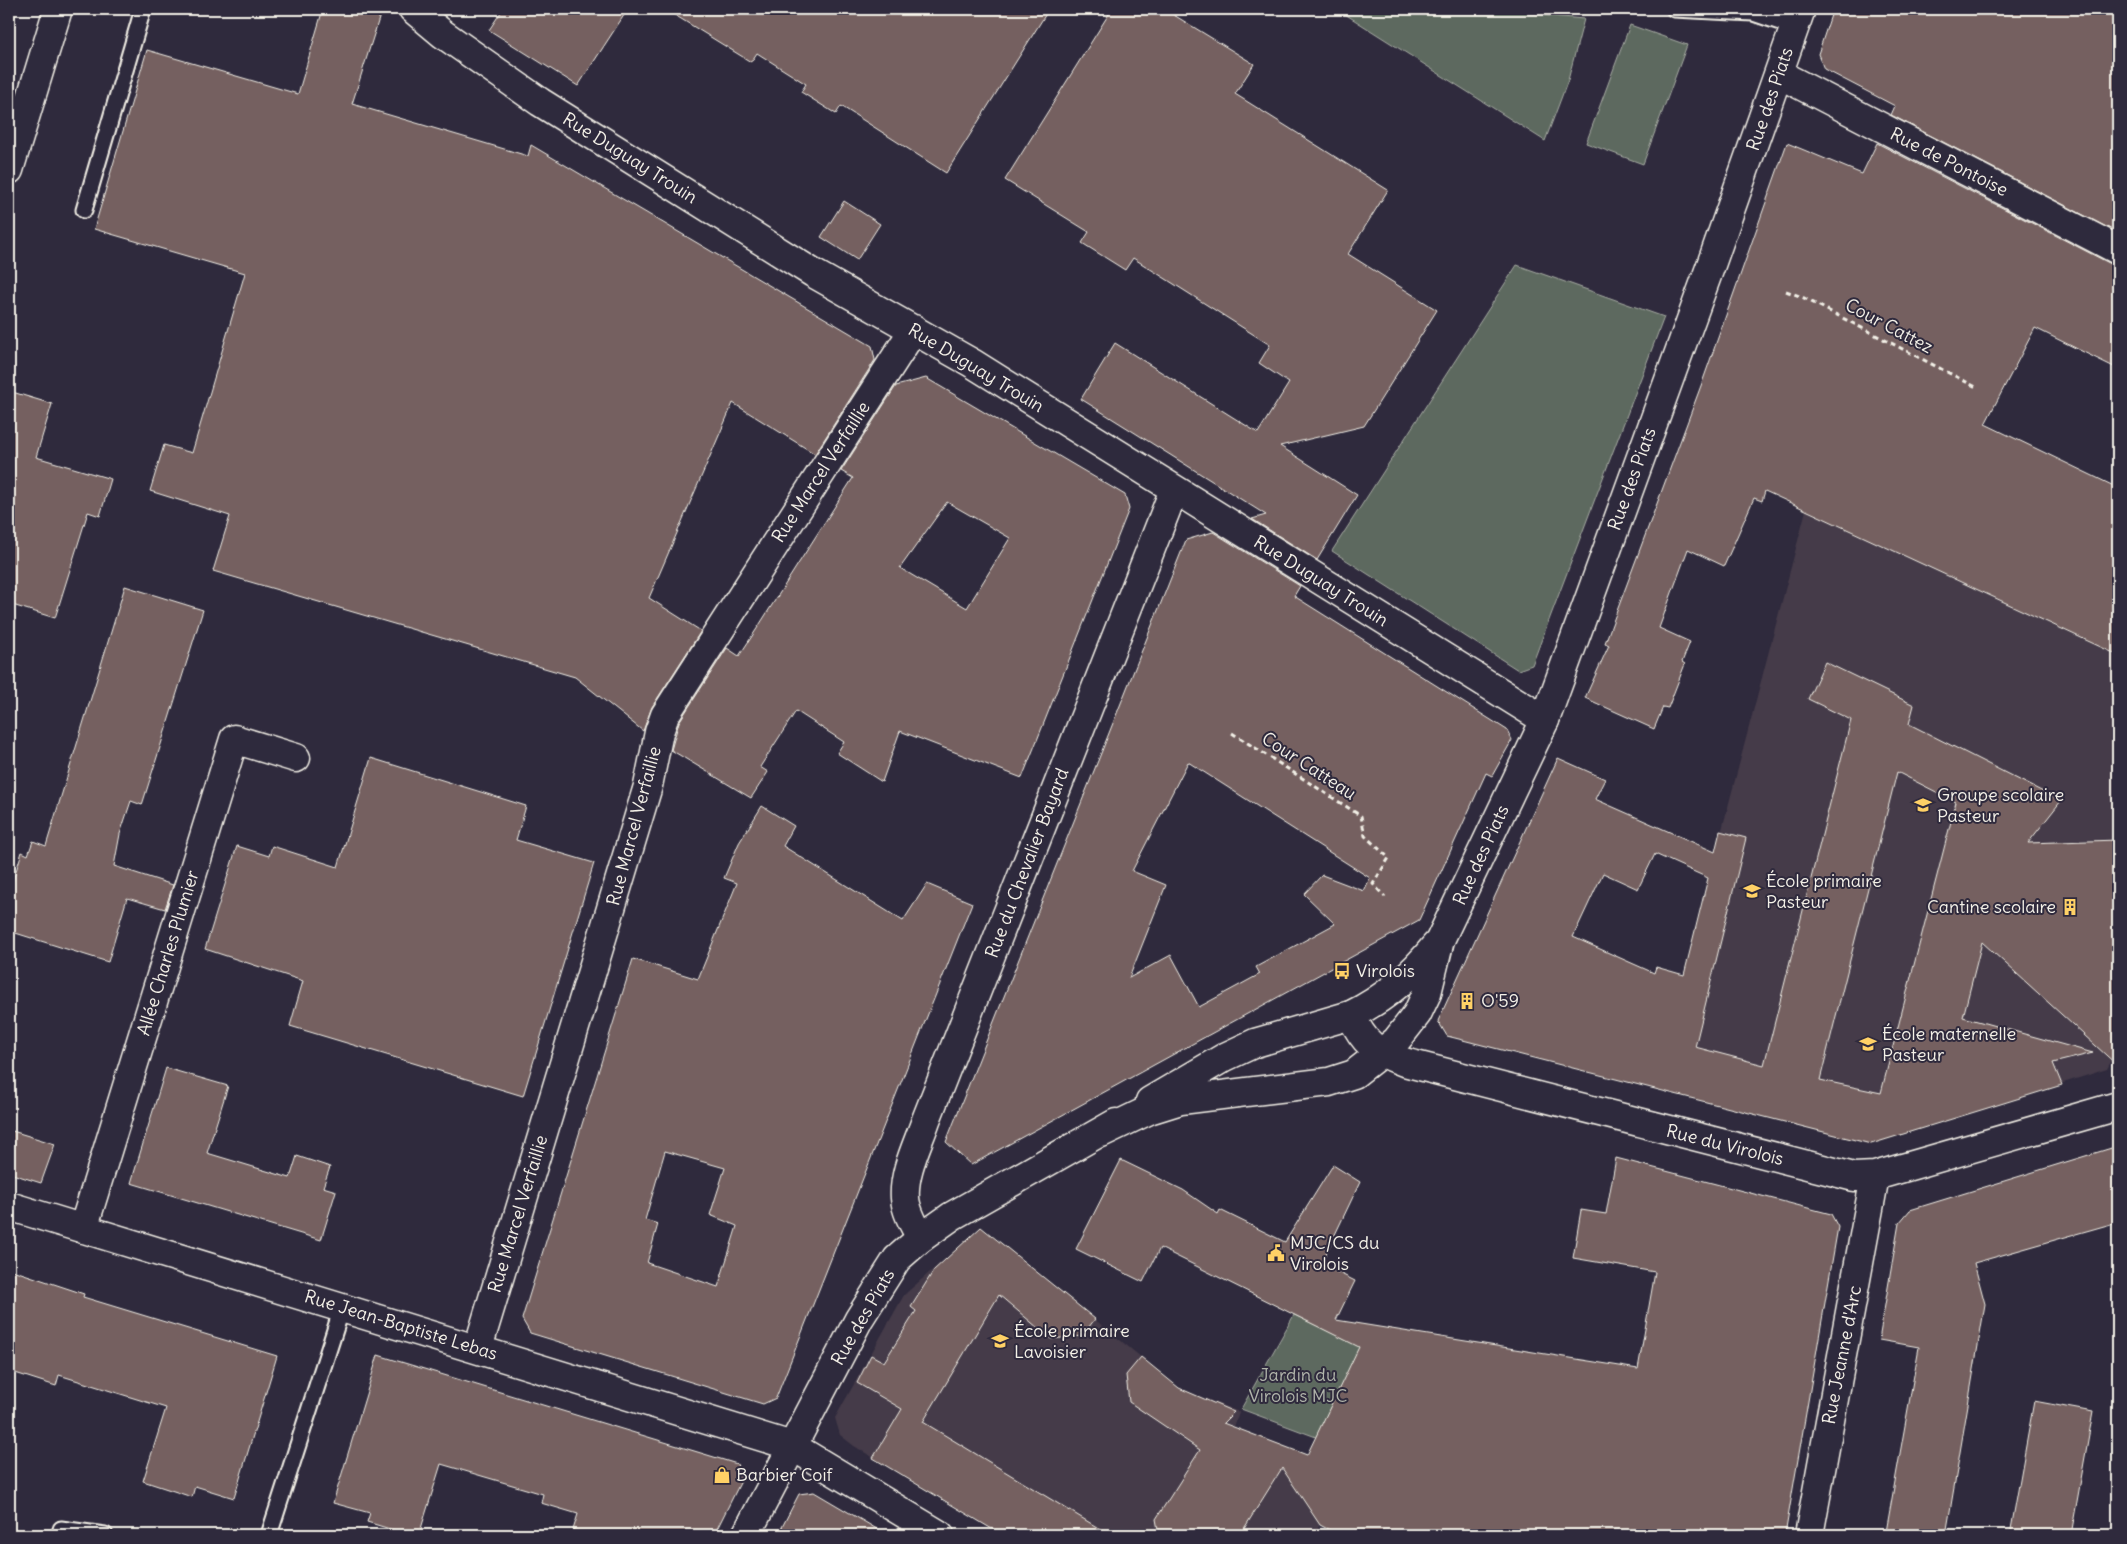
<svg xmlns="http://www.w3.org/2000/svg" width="2127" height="1544" font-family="Delius,sans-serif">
	<rect width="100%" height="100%" fill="#2f2a3d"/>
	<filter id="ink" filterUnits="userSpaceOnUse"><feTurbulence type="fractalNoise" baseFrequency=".02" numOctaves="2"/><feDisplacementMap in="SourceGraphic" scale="10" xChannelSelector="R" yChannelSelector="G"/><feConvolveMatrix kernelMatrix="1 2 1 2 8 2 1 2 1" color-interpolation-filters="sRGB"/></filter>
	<g filter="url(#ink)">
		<!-- built -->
		<path fill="#443a48" d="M 1806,510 L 2118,655 L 2118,761 L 2114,776 L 2118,778 L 2118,1049 L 2107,1069 L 1871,1145 L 1654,1088 Z
			M 981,1227 L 1179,1388 L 1239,1412 L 1234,1427 L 1307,1455 L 1294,1486 L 1320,1525 L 1314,1535 L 1001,1535 L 854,1446 L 840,1435 L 835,1418 L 904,1295 Z"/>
		<!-- green -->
		<path fill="#5d695f" stroke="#a8ada4" d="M 1337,9 L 1529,9 L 1529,14 L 1584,19 L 1568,80 L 1545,141 Z
			M 1630,25 L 1687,45 L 1643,164 L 1586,143 Z
			M 1517,265 L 1664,317 L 1532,665 L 1518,670 L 1332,551 Z
			M 1294,1315 L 1360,1346 L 1316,1437 L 1241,1409 Z"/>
		<!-- building -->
		<path fill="#746161" stroke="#f4f1e8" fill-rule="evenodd" d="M 323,9 L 382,9 L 352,104 L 528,156 L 531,145 L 872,346 L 875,360 L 815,454 L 733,403 L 649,598 L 701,631 L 652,707 L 643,731 L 575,677 L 213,571 L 230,516 L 150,491 L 164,445 L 192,453 L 245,273 L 94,229 L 147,50 L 298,94 Z
			M 503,9 L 628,9 L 578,86 L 489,30 Z
			M 665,9 L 1049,9 L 946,173 L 841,106 L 836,114 L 801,92 L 806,84 L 757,53 L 751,62 Z
			M 1112,9 L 1164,9 L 1254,64 L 1235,94 L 1388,190 L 1348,254 L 1437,310 L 1364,426 L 1280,446 L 1357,495 L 1317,560 L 1252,519 L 1266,515 L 1081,399 L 1115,343 L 1258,433 L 1289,383 L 1259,363 L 1270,345 L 1133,258 L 1125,270 L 1082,243 L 1089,232 L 1005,180 Z
			M 1833,9 L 2118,9 L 2118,233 L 1891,115 L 1895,106 L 1824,69 L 1818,54 Z
			M 1787,143 L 1862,174 L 1877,143 L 2111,264 L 2118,266 L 2118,369 L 2035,328 L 1985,424 L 2118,488 L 2118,655 L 1765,491 L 1762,501 L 1754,498 L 1724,566 L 1688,549 L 1659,628 L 1690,642 L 1682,662 L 1685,664 L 1668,708 L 1663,707 L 1654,729 L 1585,698 L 1609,645 L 1605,643 L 1702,383 Z
			M 844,201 L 880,224 L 857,260 L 821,237 Z
			M 926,378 L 1125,495 L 1129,509 L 1022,778 L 900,731 L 882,782 L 837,753 L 844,742 L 796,711 L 760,767 L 768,772 L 751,798 L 671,750 L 679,722 L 727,648 L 739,656 L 758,627 L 853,478 L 841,471 L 896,386 ZM 947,502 L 1010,538 L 967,608 L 900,568 Z
			M 9,391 L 52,404 L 36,457 L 111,479 L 100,516 L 88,512 L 55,618 L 9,604 Z
			M 1213,532 L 1300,586 L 1294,596 L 1507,730 L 1512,740 L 1492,776 L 1486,773 L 1419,920 L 971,1165 L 946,1142 L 1186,540 ZM 1188,762 L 1370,878 L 1364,891 L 1322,875 L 1304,894 L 1335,924 L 1256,967 L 1260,974 L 1199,1007 L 1171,955 L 1129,978 L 1166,885 L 1132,871 Z
			M 125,586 L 203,610 L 142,805 L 131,801 L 120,834 L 114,866 L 173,885 L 165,909 L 127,898 L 108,962 L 9,931 L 9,893 L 22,852 L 28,855 L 33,841 L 46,846 Z
			M 1825,662 L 1914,705 L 1909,724 L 2061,801 L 2028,843 L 2118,840 L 2118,1066 L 1982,942 L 1963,1017 L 2093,1053 L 2053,1063 L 2062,1085 L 1871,1144 L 1447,1036 L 1438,1021 L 1558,758 L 1605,779 L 1595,799 L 1715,852 L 1720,831 L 1746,838 L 1695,1047 L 1764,1065 L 1851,720 L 1808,699 ZM 1897,772 L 1956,802 L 1881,1093 L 1820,1080 ZM 1655,854 L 1708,878 L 1684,975 L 1656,967 L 1654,973 L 1573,937 L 1603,873 L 1638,889 Z
			M 371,758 L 526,806 L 516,840 L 594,863 L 523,1096 L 290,1026 L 303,981 L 205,949 L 237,846 L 269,856 L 272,846 L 338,867 Z
			M 762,806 L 794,826 L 783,846 L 903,921 L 927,884 L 972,903 L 776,1398 L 763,1404 L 530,1333 L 522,1319 L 633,959 L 698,979 L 737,883 L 724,878 L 739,843 ZM 665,1151 L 725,1168 L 710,1215 L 737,1226 L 718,1287 L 647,1263 L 658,1224 L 645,1220 Z
			M 166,1068 L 228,1086 L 207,1153 L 290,1178 L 297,1156 L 330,1167 L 323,1187 L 336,1191 L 321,1240 L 131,1183 Z
			M 9,1130 L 55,1144 L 41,1183 L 9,1173 Z
			M 2118,1146 L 2118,1222 L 1974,1263 L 1985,1304 L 1946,1535 L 1901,1535 L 1886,1532 L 1919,1347 L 1879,1340 L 1899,1223 L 1910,1210 Z
			M 1616,1158 L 1831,1214 L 1838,1227 L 1785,1535 L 1339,1535 L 1320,1525 L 1282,1468 L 1240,1535 L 1159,1535 L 1156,1519 L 1200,1450 L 1129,1402 L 1126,1375 L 1141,1357 L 1179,1388 L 1234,1412 L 1223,1423 L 1307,1455 L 1359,1347 L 1160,1248 L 1143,1282 L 1076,1249 L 1121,1160 L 1183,1190 L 1218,1214 L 1220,1210 L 1285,1242 L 1333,1165 L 1360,1182 L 1321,1264 L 1355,1281 L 1336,1320 L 1638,1369 L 1655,1272 L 1573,1258 L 1581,1210 L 1606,1214 Z
			M 981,1227 L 1095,1319 L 1082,1336 L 1051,1339 L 999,1295 L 923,1422 L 1110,1535 L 1002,1535 L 873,1458 L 902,1409 L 857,1383 L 871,1355 L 884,1362 L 916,1311 L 911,1307 L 934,1270 Z
			M 9,1269 L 84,1294 L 83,1297 L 277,1356 L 234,1498 L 195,1486 L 192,1497 L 143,1481 L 166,1408 L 59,1375 L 56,1386 L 9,1371 Z
			M 378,1355 L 737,1464 L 742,1479 L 714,1535 L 592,1535 L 573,1530 L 578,1514 L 541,1503 L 543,1494 L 441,1464 L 419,1535 L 410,1535 L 367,1522 L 370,1513 L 333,1503 Z
			M 2034,1401 L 2093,1412 L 2071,1535 L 2010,1535 Z
			M 814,1492 L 887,1535 L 778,1535 L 799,1494 Z"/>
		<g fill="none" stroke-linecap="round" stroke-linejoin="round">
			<!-- service casing -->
			<g stroke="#f4f1e8" stroke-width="19">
				<path id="service" d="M 1674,9 L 1753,13 L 1795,27
					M 84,210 L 143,9
					M 61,1529 L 105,1535
					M 269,1535 L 342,1308"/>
			</g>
			<!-- minor casing -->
			<g stroke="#f4f1e8" stroke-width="31">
				<path id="minor" d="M 413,9 L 443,34 L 540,102 L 813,273 L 972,363 L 1545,720
					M 1779,74 L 2118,250
					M 9,170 L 58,9
					M 1351,1015 C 1364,1044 1375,1051 1404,1062 L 1854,1177 L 1875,1176 L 2118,1106
					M 9,1206 L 792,1446 L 940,1535
					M 83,1229 L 234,739 L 296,758
					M 921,1238 C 914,1225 906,1212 905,1198 C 903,1172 918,1144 926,1120 L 1174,490
					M 478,1348 L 648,786 L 659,732 L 665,715 L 914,329
					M 1809,1535 L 1875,1176"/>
			</g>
			<!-- tertiary casing -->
			<g stroke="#f4f1e8" stroke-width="31">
				<path id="tertiary" d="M 1150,1101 L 1225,1057 L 1255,1043 L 1351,1015 C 1386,998 1412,975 1436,945
					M 1101,1133 L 1149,1110 L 1181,1100 L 1329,1082 L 1354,1074 L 1396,1041 L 1417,1014 L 1427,993 L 1440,940 L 1545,720 L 1712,262 L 1801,9
					M 746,1535 L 859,1319 L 897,1259 L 921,1238 L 952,1216 L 1116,1123"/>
			</g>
			<!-- path -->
			<path stroke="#f4f1e8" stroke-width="3" stroke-dasharray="5 4" stroke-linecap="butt" d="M 1786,291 L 1802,297 L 1978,388
				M 1232,733 L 1361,816 L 1365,836 L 1389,858 L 1373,884 L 1385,897"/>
			<!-- service -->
			<use href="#service" stroke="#2f2a3d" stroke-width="15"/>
			<!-- minor -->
			<use href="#minor" stroke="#2f2a3d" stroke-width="28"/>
			<!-- tertiary -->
			<use href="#tertiary" stroke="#2f2a3d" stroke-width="28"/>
		</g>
	</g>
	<!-- icons -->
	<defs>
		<g id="school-bare" transform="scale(1.35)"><path d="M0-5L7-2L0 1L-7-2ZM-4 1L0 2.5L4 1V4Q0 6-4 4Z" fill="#ffd166" stroke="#2f2a3d" stroke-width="2.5" paint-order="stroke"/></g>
		<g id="building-bare" transform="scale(1.35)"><path d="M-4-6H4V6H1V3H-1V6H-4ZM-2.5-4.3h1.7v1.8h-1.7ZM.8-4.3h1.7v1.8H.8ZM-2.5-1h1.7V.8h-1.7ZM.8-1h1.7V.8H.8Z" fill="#ffd166" stroke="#2f2a3d" stroke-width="2.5" paint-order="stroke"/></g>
		<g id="bus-bare" transform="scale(1.35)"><path d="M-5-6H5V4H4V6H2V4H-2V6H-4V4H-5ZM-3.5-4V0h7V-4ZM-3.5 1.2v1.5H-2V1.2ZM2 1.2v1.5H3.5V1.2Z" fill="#ffd166" stroke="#2f2a3d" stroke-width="2.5" paint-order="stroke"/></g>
		<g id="civic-bare" transform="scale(1.35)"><path d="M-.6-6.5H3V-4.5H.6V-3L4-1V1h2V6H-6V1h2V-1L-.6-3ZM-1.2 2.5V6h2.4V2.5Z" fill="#ffd166" stroke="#2f2a3d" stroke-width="2.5" paint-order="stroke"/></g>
		<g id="shop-bare" transform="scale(1.35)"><path d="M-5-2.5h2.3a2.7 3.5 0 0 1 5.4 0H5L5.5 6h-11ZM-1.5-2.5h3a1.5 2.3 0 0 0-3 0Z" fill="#ffd166" stroke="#2f2a3d" stroke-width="2.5" paint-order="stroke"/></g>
	</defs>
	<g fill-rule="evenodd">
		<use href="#school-bare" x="1923" y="805"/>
		<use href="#school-bare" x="1752" y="891"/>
		<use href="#building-bare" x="2070" y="907"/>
		<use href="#bus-bare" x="1342" y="971"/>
		<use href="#building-bare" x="1467" y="1001"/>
		<use href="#school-bare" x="1868" y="1044"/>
		<use href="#civic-bare" x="1276" y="1253"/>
		<use href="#school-bare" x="1000" y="1341"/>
		<use href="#shop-bare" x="722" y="1475"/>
	</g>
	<g text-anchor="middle" stroke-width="4" stroke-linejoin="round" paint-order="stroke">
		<!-- street labels -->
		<g font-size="18" fill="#f4f1e8" stroke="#2f2a3d">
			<text transform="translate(1770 99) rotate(-71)" y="6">Rue des Piats</text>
			<text transform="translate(630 158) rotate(32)" y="6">Rue Duguay Trouin</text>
			<text transform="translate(1949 162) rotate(27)" y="6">Rue de Pontoise</text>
			<text transform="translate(1889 326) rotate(28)" y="6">Cour Cattez</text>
			<text transform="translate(976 368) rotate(31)" y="6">Rue Duguay Trouin</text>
			<text transform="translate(821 472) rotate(-57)" y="6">Rue Marcel Verfaillie</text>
			<text transform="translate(1632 479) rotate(-70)" y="6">Rue des Piats</text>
			<text transform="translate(1321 581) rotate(32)" y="6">Rue Duguay Trouin</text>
			<text transform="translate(1309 766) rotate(33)" y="6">Cour Catteau</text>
			<text transform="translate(634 826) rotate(-75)" y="6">Rue Marcel Verfaillie</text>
			<text transform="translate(1481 855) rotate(-65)" y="6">Rue des Piats</text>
			<text transform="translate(1027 863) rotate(-69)" y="6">Rue du Chevalier Bayard</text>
			<text transform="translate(168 953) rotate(-73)" y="6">Allée Charles Plumier</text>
			<text transform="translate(1725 1145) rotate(14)" y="6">Rue du Virolois</text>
			<text transform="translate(518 1214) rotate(-73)" y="6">Rue Marcel Verfaillie</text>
			<text transform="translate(863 1317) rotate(-60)" y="6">Rue des Piats</text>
			<text transform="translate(401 1325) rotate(17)" y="6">Rue Jean-Baptiste Lebas</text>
			<text transform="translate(1842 1355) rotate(-79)" y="6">Rue Jeanne d'Arc</text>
		</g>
		<!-- poi labels -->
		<g font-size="18" fill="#f4f1e8" stroke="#2f2a3d" text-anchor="start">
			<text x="1937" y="801">Groupe scolaire<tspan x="1937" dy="21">Pasteur</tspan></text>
			<text x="1766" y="887">École primaire<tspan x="1766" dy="21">Pasteur</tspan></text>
			<text x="2056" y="913" text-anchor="end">Cantine scolaire</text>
			<text x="1356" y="977">Virolois</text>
			<text x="1481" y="1007">O'59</text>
			<text x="1882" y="1040">École maternelle<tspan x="1882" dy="21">Pasteur</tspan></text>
			<text x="1290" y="1249">MJC/CS du<tspan x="1290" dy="21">Virolois</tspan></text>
			<text x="1014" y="1337">École primaire<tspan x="1014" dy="21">Lavoisier</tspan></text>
			<text x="736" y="1481">Barbier Coif</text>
		</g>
		<!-- park labels -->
		<g font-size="18" fill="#b0b4aa" stroke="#2f2a3d">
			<text x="1298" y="1381">Jardin du<tspan x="1298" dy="21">Virolois MJC</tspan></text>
		</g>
	</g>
	<!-- margin -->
	<rect width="2127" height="1544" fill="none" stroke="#2f2a3d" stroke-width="30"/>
	<rect x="15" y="15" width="2097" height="1514" fill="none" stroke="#f4f1e8" stroke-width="2" filter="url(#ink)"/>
</svg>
